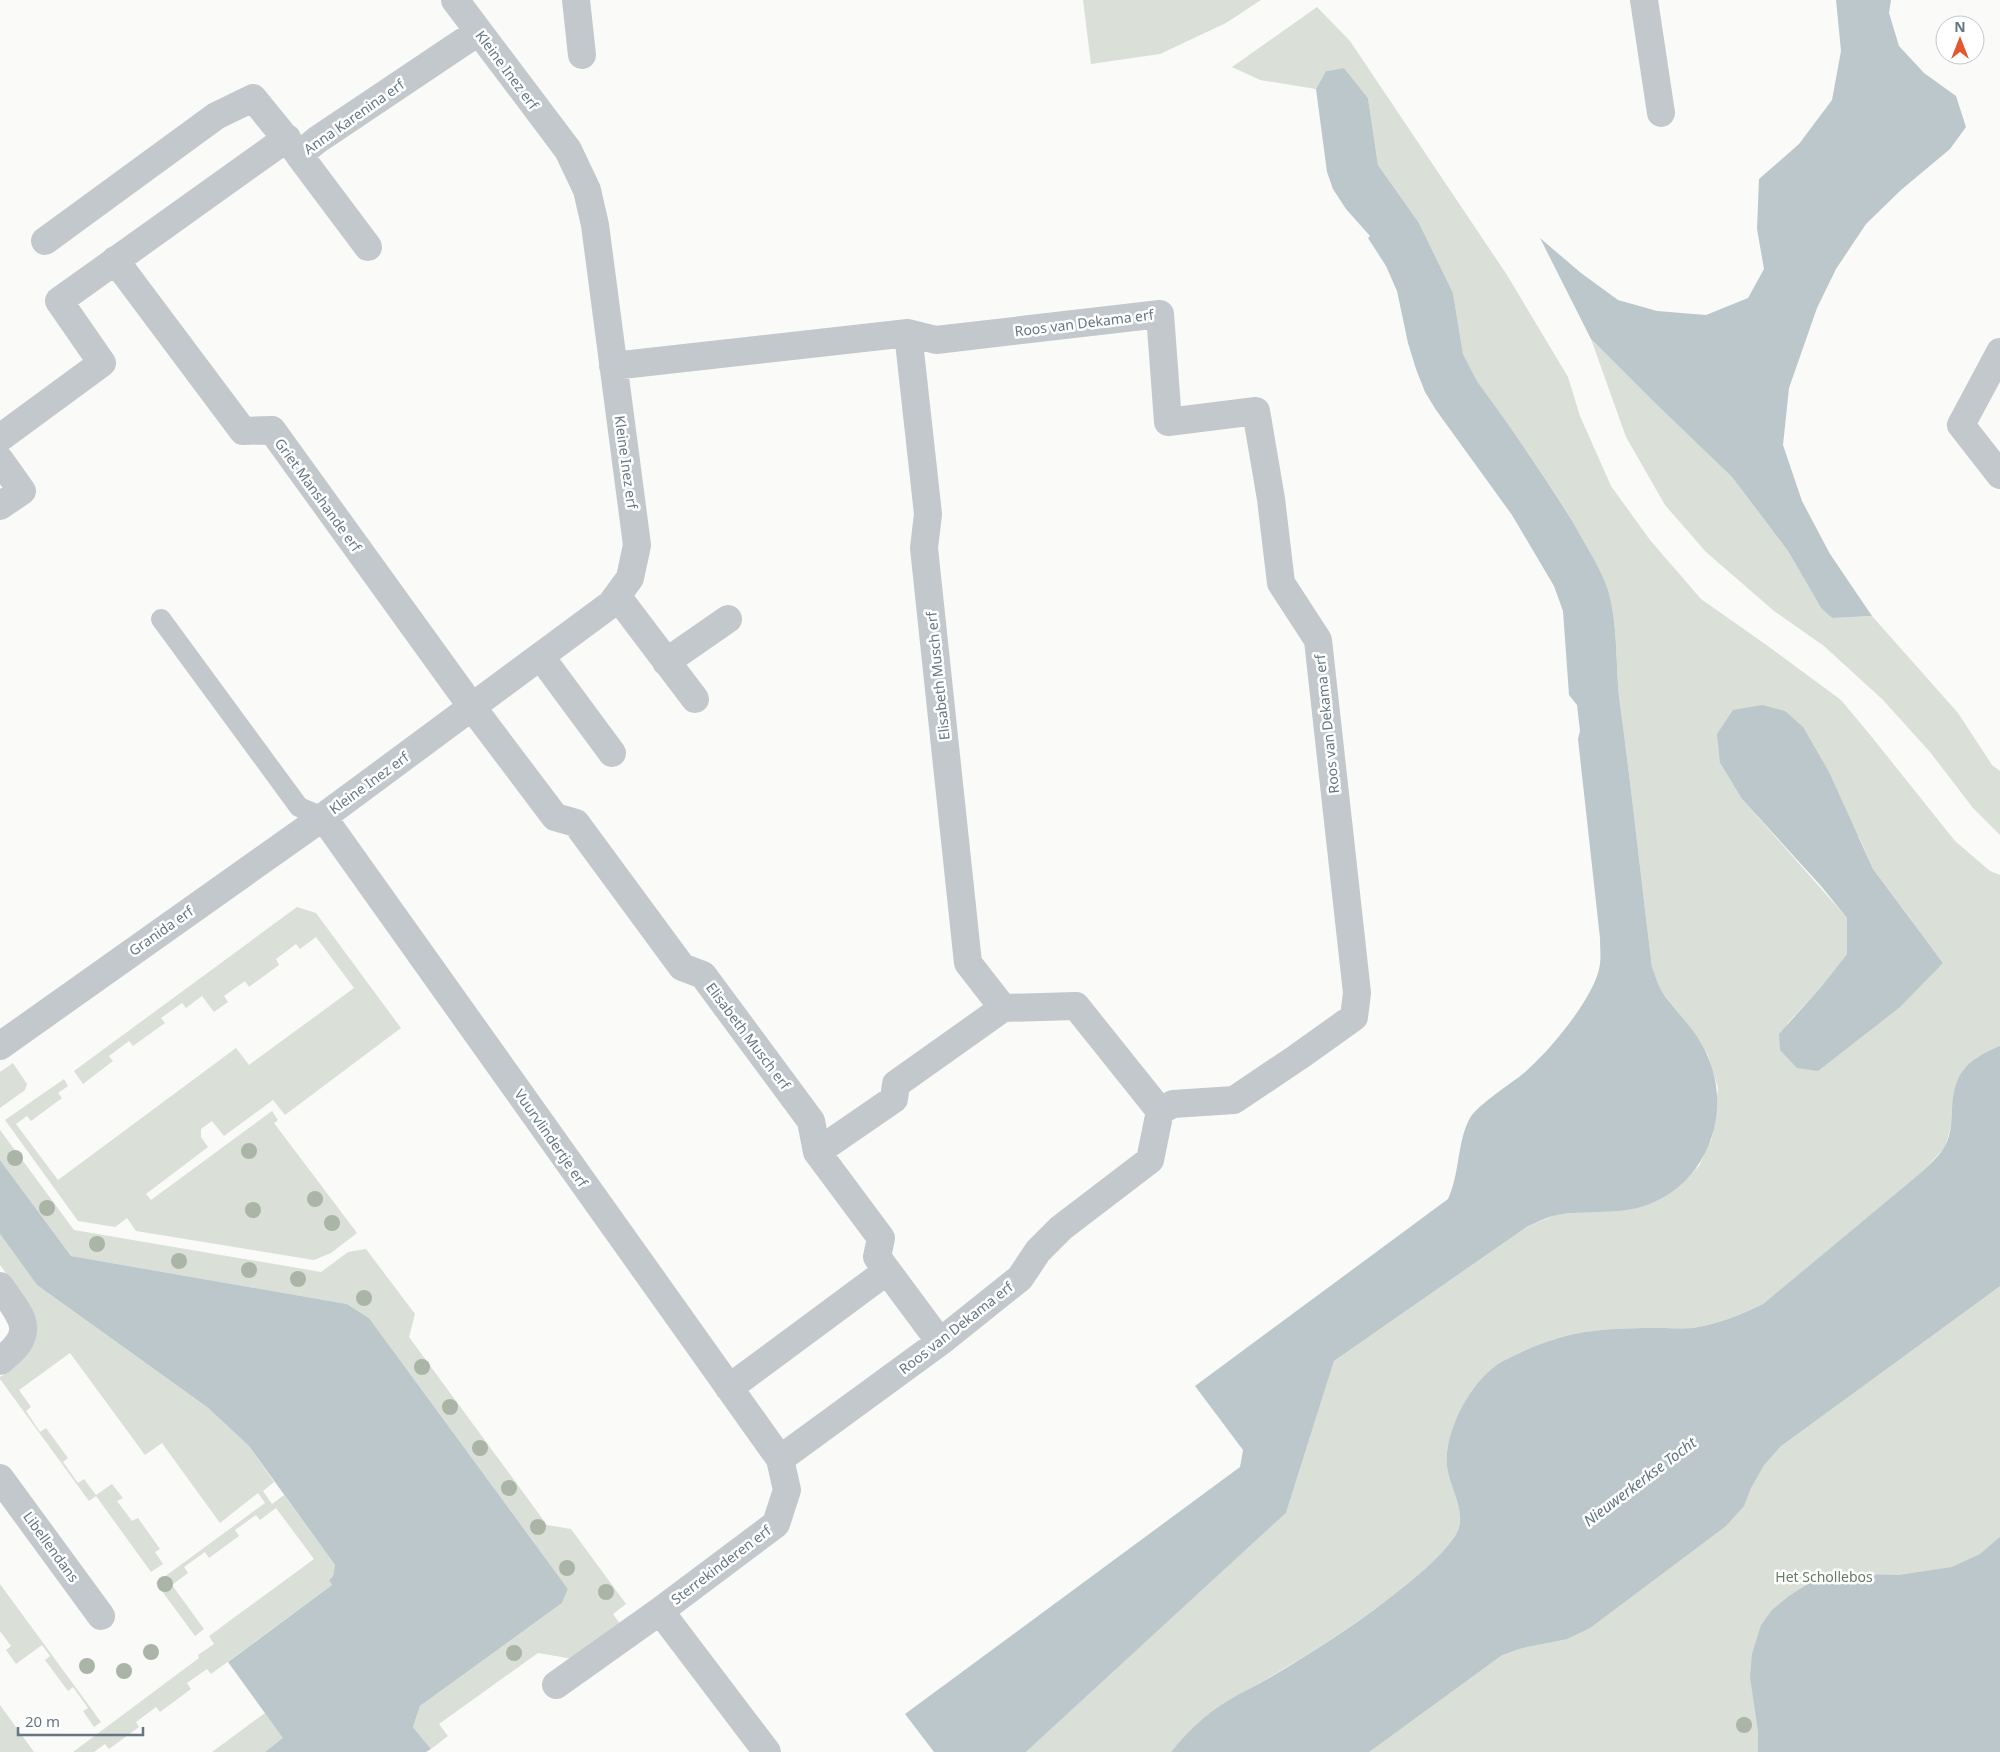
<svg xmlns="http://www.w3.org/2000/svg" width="2000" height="1752" font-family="'Noto Sans',sans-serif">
	<rect width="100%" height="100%" fill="#fafaf8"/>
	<!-- green -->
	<path fill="#dadfd7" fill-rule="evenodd" d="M 1083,0 L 1261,0 L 1226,23 L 1160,54 L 1091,64 Z
		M 1317,7 L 1350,41 L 1507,275 L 1568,377 L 1580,416 L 1611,486 L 1650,540 L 1701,599 L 1765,644 L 1841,700 L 1871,736 L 1955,841 L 1990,871 L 2000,875 L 2000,1046 L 1976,1058 L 1953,1100 L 1952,1123 L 1945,1147 L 1924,1170 L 1763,1304 C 1741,1315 1718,1324 1693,1328 C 1682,1329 1670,1328 1660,1328 C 1637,1328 1615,1328 1593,1331 C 1562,1334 1530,1347 1503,1361 C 1473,1377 1443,1433 1447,1467 C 1450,1490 1470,1516 1454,1539 C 1441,1556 1423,1571 1406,1585 C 1362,1621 1314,1651 1265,1680 C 1254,1687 1241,1693 1229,1700 C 1206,1713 1187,1732 1171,1752 L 1026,1752 L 1286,1513 L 1334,1361 L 1528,1226 L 1556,1215 L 1652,1203 L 1678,1187 L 1699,1166 L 1712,1138 L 1718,1088 L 1708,1055 L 1698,1038 L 1660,989 L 1652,967 C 1641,879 1632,792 1620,704 C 1615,668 1619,619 1606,584 C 1598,564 1585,544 1574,524 C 1544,474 1510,428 1477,381 L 1463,354 L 1453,293 L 1419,223 L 1378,165 L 1368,98 L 1344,68 L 1326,71 L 1316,89 L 1260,80 L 1232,67 ZM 1720,763 L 1859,837 L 1873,869 L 1943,963 L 1818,1070 L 1787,1024 L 1821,987 L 1847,954 L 1847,918 L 1742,799 Z
		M 1591,339 L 1656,404 L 1732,477 L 1788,551 L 1821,608 L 1832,618 L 1872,616 L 1958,713 L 1992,765 L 2000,771 L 2000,835 L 1973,808 L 1930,752 L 1883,700 L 1824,646 L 1774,611 L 1706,552 L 1665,505 L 1626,437 Z
		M 297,907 L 316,913 L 401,1028 L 285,1115 L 273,1100 L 224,1136 L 212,1121 L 201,1129 L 201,1137 L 208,1147 L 146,1194 L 151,1200 L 272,1111 L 278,1120 L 274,1123 L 357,1233 L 331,1253 L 314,1260 L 136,1231 L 127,1218 L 115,1227 L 78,1221 L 5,1120 L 64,1079 L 68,1086 L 58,1093 L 62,1098 L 31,1121 L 27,1116 L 16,1124 L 58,1180 L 236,1048 L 249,1065 L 354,988 L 316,937 L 300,949 L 296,944 L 276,959 L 279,965 L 249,987 L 245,981 L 224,996 L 228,1002 L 214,1012 L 202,996 L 186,1008 L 182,1003 L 161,1018 L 165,1023 L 133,1046 L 129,1041 L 109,1056 L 113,1061 L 83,1084 L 74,1071 Z
		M 13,1063 L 27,1084 L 25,1090 L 0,1108 L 0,1072 Z
		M 0,1130 L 74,1230 L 321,1272 L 348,1252 L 366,1249 L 415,1314 L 409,1337 L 547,1525 L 571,1529 L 626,1604 L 613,1614 L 620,1624 L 573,1659 L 538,1653 L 439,1724 L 448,1736 L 431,1749 L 413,1727 L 420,1706 L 562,1603 L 568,1589 L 369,1318 L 347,1304 L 71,1256 L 0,1160 Z
		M 2000,1224 L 2000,1752 L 1301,1752 Z
		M 0,1234 L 37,1285 L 207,1407 L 249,1446 L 274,1482 L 263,1491 L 272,1504 L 284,1495 L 335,1565 L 333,1576 L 329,1580 L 332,1585 L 211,1674 L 207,1669 L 187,1683 L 191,1689 L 160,1712 L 156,1707 L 136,1722 L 139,1727 L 109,1749 L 105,1744 L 94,1752 L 73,1752 L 199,1658 L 198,1655 L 214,1644 L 209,1636 L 314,1559 L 276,1508 L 260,1520 L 256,1515 L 235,1530 L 239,1536 L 209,1558 L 205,1552 L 184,1567 L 188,1573 L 172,1585 L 204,1629 L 195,1636 L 156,1583 L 265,1503 L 258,1493 L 220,1523 L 162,1443 L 145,1455 L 70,1353 L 19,1390 L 31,1407 L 26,1411 L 40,1432 L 46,1428 L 68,1458 L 63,1462 L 78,1483 L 84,1479 L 96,1495 L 112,1484 L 123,1498 L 117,1501 L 132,1521 L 138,1518 L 160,1549 L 155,1552 L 163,1564 L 151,1572 L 96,1496 L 89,1501 L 0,1379 L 0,1377 L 15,1367 L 24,1358 L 26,1300 L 0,1265 Z
		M 0,1584 L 101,1722 L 94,1727 L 83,1711 L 88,1708 L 73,1687 L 68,1691 L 45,1660 L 50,1656 L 42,1645 L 16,1664 L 6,1650 L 11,1646 L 0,1631 Z
		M 0,1705 L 34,1752 L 0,1752 Z
		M 265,1713 L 284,1738 L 265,1752 L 212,1752 Z"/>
	<!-- water -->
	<path fill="#bbc7cb" d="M 1836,0 L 1891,0 L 1889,13 L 1899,46 L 1924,73 L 1956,96 L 1966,127 L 1950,149 L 1901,190 L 1866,224 L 1836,269 L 1817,308 L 1789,388 L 1783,445 L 1802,501 L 1830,554 L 1872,616 L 1832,618 L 1821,608 L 1788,551 L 1732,477 L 1656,404 L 1591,339 L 1540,238 L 1581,273 L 1618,300 L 1657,311 L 1706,315 L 1748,298 L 1764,269 L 1757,229 L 1759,179 L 1799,144 L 1832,100 L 1841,51 Z
		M 1344,68 L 1368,98 L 1378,165 L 1419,223 L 1453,293 L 1463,354 L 1477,381 C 1511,428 1544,475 1574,524 C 1585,544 1598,564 1606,584 C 1619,619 1615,668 1620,704 C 1632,792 1641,879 1652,967 C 1655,974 1657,982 1660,988 C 1664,996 1671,1003 1676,1010 C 1688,1024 1701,1039 1708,1057 C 1734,1118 1703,1191 1637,1208 C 1614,1214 1582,1210 1557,1215 C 1547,1217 1538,1222 1528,1226 L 1334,1361 L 1286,1513 L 1026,1752 L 934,1752 L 905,1714 L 1240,1467 L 1243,1450 L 1195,1386 L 1448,1199 C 1460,1174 1457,1141 1470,1118 C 1477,1106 1507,1086 1519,1077 C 1545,1057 1596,997 1600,964 C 1601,956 1600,946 1600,938 L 1578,739 L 1580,731 L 1577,705 L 1569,695 L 1563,611 L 1554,586 L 1512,515 L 1436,410 L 1425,392 L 1416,369 L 1408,343 L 1397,291 L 1386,266 L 1368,238 L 1370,236 L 1346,209 L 1333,189 L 1327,172 L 1316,89 L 1326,71 Z
		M 1762,705 L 1785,711 L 1803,727 L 1829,772 L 1873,869 L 1943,963 L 1900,1007 L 1818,1071 L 1797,1068 L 1780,1050 L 1779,1034 L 1821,987 L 1847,954 L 1847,918 L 1821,886 L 1742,799 L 1720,763 L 1717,734 L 1733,710 Z
		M 2000,1046 L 2000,1286 L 1781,1446 L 1764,1465 L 1751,1488 L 1744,1506 L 1726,1526 L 1590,1628 L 1567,1639 L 1522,1648 L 1502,1655 L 1369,1752 L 1171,1752 C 1187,1732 1206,1713 1229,1700 C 1242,1692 1256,1686 1269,1678 C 1317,1650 1363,1620 1406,1585 C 1423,1571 1441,1556 1454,1538 C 1470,1516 1450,1490 1447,1467 C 1443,1432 1472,1378 1503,1361 C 1530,1347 1562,1334 1593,1331 C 1615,1328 1637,1328 1660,1328 C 1670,1328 1682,1329 1693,1328 C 1718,1324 1741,1315 1763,1304 L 1924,1170 C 1931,1163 1940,1155 1945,1146 C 1951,1135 1952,1121 1952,1109 C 1954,1072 1967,1060 2000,1046 Z
		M 0,1160 L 71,1256 L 347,1304 L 369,1318 L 568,1589 L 562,1603 L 420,1706 L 413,1727 L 431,1749 L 426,1752 L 265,1752 L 283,1738 L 228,1662 L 332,1585 L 329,1580 L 333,1576 L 335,1565 L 249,1446 L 207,1407 L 37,1285 L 0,1234 Z
		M 2000,1537 L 2000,1752 L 1758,1752 L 1758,1731 L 1750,1677 L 1752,1654 L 1761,1625 L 1772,1610 L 1789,1596 L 1817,1578 L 1847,1574 L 1899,1575 L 1952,1567 L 1980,1554 Z"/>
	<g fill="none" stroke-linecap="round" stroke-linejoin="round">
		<!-- lane -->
		<path stroke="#c3c8cc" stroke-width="20" d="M 161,619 L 299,807 L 323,817"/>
		<!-- street -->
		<path stroke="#c3c8cc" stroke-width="28" d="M 576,0 L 582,55
			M 1644,0 L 1661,113
			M 45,241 L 216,116 L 253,98 L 297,152
			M 368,247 L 299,155 L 317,140 L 478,32
			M 115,260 L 243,431 L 272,430 L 472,707 L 555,817 L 576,823 L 682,967 L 703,975 L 811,1121 L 817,1152 L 881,1238 L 877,1257 L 940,1342
			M 908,333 L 928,514 L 924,548 L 968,963 L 1003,1008 L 1076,1006 L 1160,1111
			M 2000,352 L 1961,425 L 2000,475
			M 613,366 L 908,333 L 936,340 L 1160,314 L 1168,422 L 1256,411 L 1271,499 L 1281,583 L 1318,640 L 1357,993 L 1354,1017 L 1298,1057 L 1234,1100 L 1173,1104 L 1160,1111 L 1150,1160 L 1061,1228 L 1038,1251 L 1020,1278 L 940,1342 L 780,1459
			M 0,438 L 102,363 L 59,301 L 287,138
			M 0,460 L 22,491 L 0,506
			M 617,596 L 695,699
			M 541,657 L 612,753
			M 666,662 L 728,619
			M 323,817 L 780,1459 L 787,1490 L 776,1524 L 660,1611 L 556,1685
			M 0,1046 L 323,817 L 611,604 L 630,578 L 637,545 L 595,225 L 587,190 L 568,150 L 455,0
			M 817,1152 L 894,1099 L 896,1084 L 1003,1008
			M 0,1286 C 23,1319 38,1332 0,1361
			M 729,1388 L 887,1271
			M 0,1478 L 101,1616
			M 660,1611 L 767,1752"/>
	</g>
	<!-- trees -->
	<g fill="#aab4a7">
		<circle cx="249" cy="1151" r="8"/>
		<circle cx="15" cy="1158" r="8"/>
		<circle cx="315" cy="1199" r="8"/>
		<circle cx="47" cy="1208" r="8"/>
		<circle cx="253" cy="1210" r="8"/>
		<circle cx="332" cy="1223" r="8"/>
		<circle cx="97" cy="1244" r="8"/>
		<circle cx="179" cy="1261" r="8"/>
		<circle cx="249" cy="1270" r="8"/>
		<circle cx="298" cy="1279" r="8"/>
		<circle cx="364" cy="1298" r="8"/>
		<circle cx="422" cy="1367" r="8"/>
		<circle cx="450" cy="1407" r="8"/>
		<circle cx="480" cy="1448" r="8"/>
		<circle cx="509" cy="1488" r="8"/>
		<circle cx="538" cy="1527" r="8"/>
		<circle cx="567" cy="1568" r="8"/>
		<circle cx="165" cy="1584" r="8"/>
		<circle cx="606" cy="1592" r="8"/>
		<circle cx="151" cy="1652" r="8"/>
		<circle cx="514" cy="1653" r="8"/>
		<circle cx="87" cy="1666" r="8"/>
		<circle cx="124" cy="1671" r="8"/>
		<circle cx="1744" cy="1725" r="8"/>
	</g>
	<g text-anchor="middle" stroke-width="5" stroke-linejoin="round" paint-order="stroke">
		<!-- street labels -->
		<g font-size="14" fill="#657683" stroke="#fff">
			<text transform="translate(507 70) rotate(53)" y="5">Kleine Inez erf</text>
			<text transform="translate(354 117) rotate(-35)" y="5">Anna Karenina erf</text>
			<text transform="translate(1084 323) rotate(-7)" y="5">Roos van Dekama erf</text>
			<text transform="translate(626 462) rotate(82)" y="5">Kleine Inez erf</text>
			<text transform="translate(318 495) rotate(54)" y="5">Griet Manshande erf</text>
			<text transform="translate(938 676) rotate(-96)" y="5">Elisabeth Musch erf</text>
			<text transform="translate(1327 724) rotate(-96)" y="5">Roos van Dekama erf</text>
			<text transform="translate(369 783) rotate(-36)" y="5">Kleine Inez erf</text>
			<text transform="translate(161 931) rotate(-35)" y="5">Granida erf</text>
			<text transform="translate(748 1036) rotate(53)" y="5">Elisabeth Musch erf</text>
			<text transform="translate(551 1138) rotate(55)" y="5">Vuurvlindertje erf</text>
			<text transform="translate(956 1328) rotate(-38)" y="5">Roos van Dekama erf</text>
			<text transform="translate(51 1547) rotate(54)" y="5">Libellendans</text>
			<text transform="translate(721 1565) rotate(-37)" y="5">Sterrekinderen erf</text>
		</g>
		<!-- park labels -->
		<g font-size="14" fill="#687a64" stroke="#fff">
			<text x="1824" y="1582">Het Schollebos</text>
		</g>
		<!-- water labels -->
		<g font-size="15" font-style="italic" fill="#60757c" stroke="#fff">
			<text transform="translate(1640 1482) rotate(-37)" y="5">Nieuwerkerkse Tocht</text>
		</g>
	</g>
	<!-- north arrow -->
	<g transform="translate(1960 40)"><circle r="24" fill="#ffffff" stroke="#c1c8cd"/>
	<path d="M0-4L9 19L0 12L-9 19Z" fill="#e4572e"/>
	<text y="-8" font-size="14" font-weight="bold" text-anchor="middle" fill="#657683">N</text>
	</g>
	<!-- scale -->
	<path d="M18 1727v8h125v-8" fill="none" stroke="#657683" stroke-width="2.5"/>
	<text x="25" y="1727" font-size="15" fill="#657683" stroke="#ffffff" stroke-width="4" paint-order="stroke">20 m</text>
</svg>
